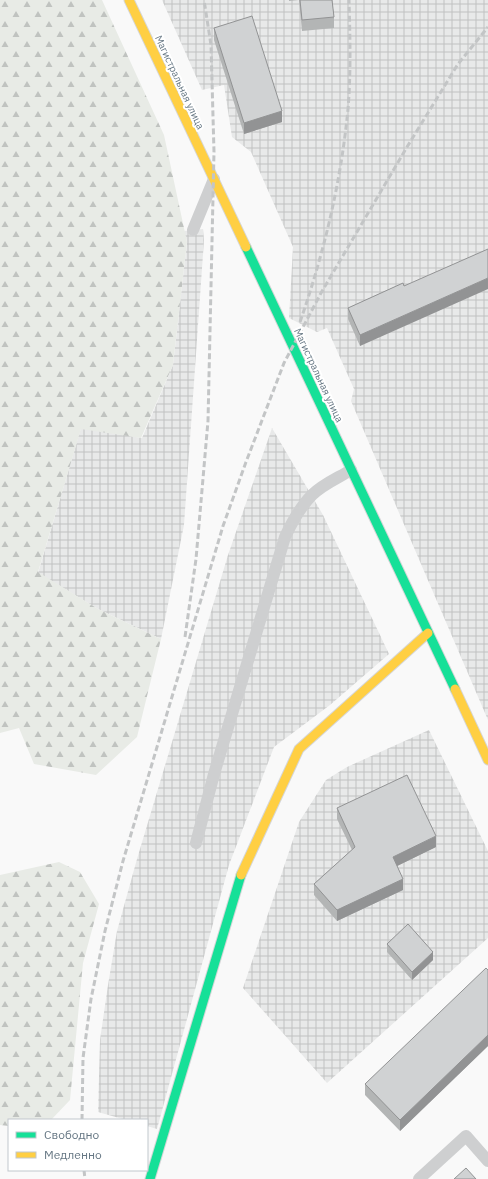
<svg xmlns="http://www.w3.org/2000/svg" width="488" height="1179" font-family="'IBM Plex Sans',sans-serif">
	<defs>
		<pattern id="industrial-grid" width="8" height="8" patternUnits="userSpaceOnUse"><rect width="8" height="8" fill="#e8e9e9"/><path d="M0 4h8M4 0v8" fill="none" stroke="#c0c1c2"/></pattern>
		<pattern id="forest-firs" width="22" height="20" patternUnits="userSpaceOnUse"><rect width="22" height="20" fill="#e8ebe6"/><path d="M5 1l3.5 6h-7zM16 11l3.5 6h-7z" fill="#c0c3c0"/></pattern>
	</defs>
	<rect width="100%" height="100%" fill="#f9f9f9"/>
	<!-- industrial -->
	<path fill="url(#industrial-grid)" d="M 162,0 L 488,0 L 488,720 L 351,401 L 354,389 L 327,328 L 317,332 L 289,318 L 293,247 L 251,152 L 232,137 L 224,85 L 202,90 Z
		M 203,229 L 204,240 L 184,525 L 161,639 L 98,609 L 38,573 L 81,428 L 142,438 L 173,365 L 187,242 L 184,231 Z
		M 272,428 L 323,515 L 389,654 L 330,705 L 274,747 L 229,865 L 157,1129 L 147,1126 L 147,1120 L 126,1120 L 98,1112 L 100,1040 L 108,985 L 117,931 L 137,859 L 228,555 Z
		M 429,730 L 488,851 L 488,938 L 327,1083 L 243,988 L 299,822 L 326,780 L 347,767 Z"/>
	<!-- forest -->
	<path fill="url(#forest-firs)" d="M 0,0 L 102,0 L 164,135 L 187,242 L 173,365 L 141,438 L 81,429 L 38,572 L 98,609 L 161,639 L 137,737 L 96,775 L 34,764 L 19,728 L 0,733 Z
		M 59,862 L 80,872 L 99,904 L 83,963 L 70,1100 L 51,1120 L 9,1120 L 9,1126 L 0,1125 L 0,875 Z"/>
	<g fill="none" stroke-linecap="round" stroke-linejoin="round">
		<!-- fast casing -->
		<g stroke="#d5d6d7" stroke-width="11">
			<path id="fast" d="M 246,247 L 455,689
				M 150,1179 L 241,875"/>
		</g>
		<!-- slow casing -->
		<g stroke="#d5d6d7" stroke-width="11">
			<path id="slow" d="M 129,0 L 246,247
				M 455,689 L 488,760
				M 241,875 L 299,749 L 428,633"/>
		</g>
		<!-- lane -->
		<path stroke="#cecfd0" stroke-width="12" d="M 193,230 L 214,179
			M 196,843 L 214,774 L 285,537 C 292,522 300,507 312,495 C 323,484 338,478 351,470
			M 419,1179 L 466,1136 L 488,1161"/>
		<!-- fast -->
		<use href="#fast" stroke="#16e098" stroke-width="9"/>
		<!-- slow -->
		<use href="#slow" stroke="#ffcf43" stroke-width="9"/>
		<!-- rail -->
		<path stroke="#c3c5c6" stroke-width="3" stroke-dasharray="6 3" stroke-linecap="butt" d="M 300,322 C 324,253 341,182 348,109 C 351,73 350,36 349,0
			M 185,637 L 196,559 L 208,421 L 214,152 L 211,45 L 204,0
			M 82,1120 L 83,1058 L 91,999 L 105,931 L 123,861 L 223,526 L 246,462 L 284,363 L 321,293 L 407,147 L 458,64 L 488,27
			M 84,1170 L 85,1179"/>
	</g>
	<!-- wall -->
	<path fill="#b3b5b5" d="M 289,0 L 332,0 L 334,17 L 334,28 L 302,31 L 299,0 L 289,1 Z
		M 214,28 L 282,122 L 244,134 L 214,40 Z
		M 403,283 L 360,346 L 348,319 L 348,308 Z
		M 337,808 L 436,847 L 397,866 L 403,890 L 337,921 L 314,895 L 314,884 L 352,850 L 337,819 Z
		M 387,944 L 433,960 L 412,980 L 387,952 Z
		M 488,970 L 488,1046 L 400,1131 L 365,1095 L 365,1084 Z"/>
	<!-- shaded-wall -->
	<path fill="#929394" d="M 282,111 L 282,122 L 244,134 L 244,123 Z
		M 488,278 L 488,289 L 360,346 L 360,335 Z
		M 436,836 L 436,847 L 393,868 L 393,857 Z
		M 403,879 L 403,890 L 337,921 L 337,910 Z
		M 433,952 L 433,960 L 412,980 L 412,972 Z
		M 488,1035 L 488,1046 L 400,1131 L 400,1120 Z"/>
	<!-- building -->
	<path fill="#d0d2d3" stroke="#929394" d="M 300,0 L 332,0 L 334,17 L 302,20 Z
		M 252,16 L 282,111 L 244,123 L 214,28 Z
		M 488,249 L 488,278 L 360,335 L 348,308 L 403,283 L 404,286 Z
		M 407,775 L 436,836 L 393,857 L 403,879 L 337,910 L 314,884 L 355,847 L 337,808 Z
		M 408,924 L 433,952 L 412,972 L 387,944 Z
		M 486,968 L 488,970 L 488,1035 L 400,1120 L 365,1084 Z
		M 466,1168 L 476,1179 L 454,1179 Z"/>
	<g text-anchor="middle" stroke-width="4" stroke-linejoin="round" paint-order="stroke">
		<!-- street labels -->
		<g font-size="10" fill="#657683" stroke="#fff">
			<text transform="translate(180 82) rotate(65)" y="4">Магистральная улица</text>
			<text transform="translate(319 375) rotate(65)" y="4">Магистральная улица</text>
		</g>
	</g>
	<!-- legend -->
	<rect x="8" y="1119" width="140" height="52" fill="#ffffff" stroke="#c1c8cd"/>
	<rect x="16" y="1132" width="20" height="6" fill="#16e098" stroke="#c1c8cd"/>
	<text x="44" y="1139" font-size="12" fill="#657683">Свободно</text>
	<rect x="16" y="1152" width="20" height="6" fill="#ffcf43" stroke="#c1c8cd"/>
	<text x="44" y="1159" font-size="12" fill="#657683">Медленно</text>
</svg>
